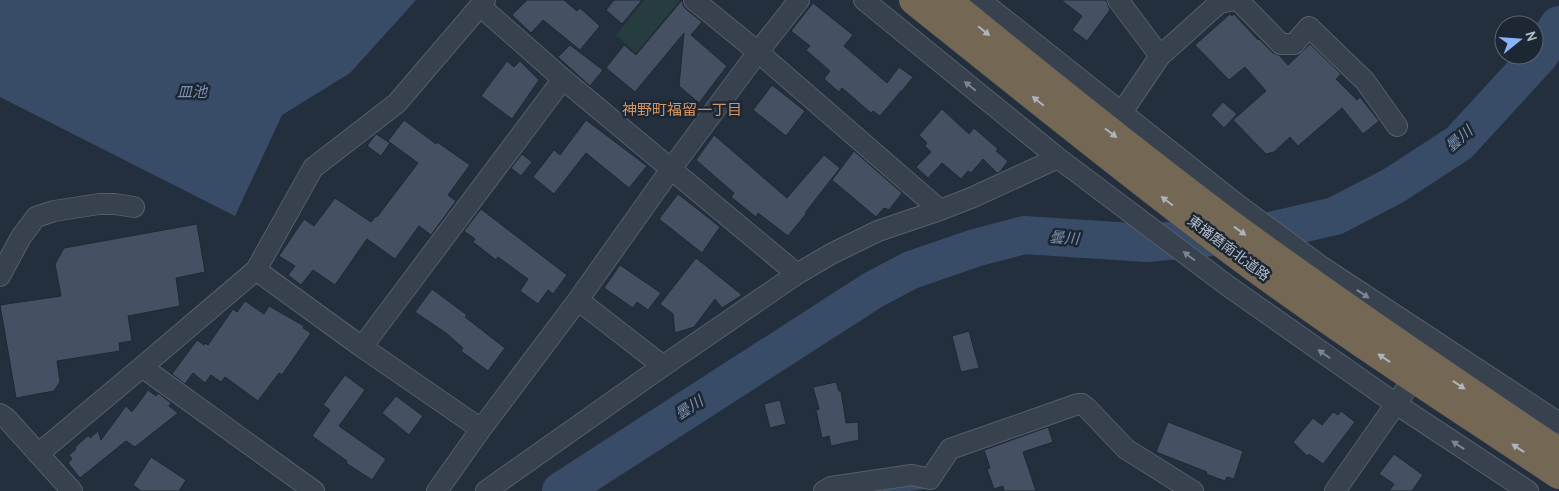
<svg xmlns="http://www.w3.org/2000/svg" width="1559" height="491" font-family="'PT Sans','Noto Sans JP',sans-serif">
	<rect width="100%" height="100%" fill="#242f3e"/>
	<!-- green -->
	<path fill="#263c3f" d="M 644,0 L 680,0 L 636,53 L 616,35 Z"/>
	<!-- water -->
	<path fill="#394c67" d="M 0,0 L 416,0 L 350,73 L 282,115 L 235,216 L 0,97 Z"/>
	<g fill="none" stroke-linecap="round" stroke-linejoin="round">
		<!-- stream -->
		<path stroke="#394c67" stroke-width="6" d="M 886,491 L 925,486"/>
		<!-- river -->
		<path stroke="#394c67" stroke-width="38" d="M 561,491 L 873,290 L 911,270 L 975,248 L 1024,235 L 1147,243 L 1266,232 L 1335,216 L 1393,186 L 1459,143 L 1538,57 L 1559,25"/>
	</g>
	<!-- building -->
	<path fill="#455162" stroke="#1f2835" d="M 527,0 L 564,0 L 577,11 L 580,8 L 600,26 L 580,50 L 543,20 L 531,33 L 512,15 Z
		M 614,0 L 642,0 L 622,24 L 606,10 Z
		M 682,0 L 683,5 L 686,9 L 702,22 L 691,35 L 727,66 L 699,103 L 679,86 L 684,33 L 635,92 L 606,68 L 624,45 L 636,55 Z
		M 1061,0 L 1106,0 L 1110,10 L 1087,41 L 1072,30 L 1082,16 Z
		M 813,3 L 853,35 L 844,46 L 887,83 L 899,67 L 913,77 L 902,91 L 901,91 L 880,116 L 873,111 L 871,113 L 842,88 L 839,92 L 824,79 L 830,71 L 806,50 L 810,46 L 791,31 Z
		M 1230,14 L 1232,16 L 1234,14 L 1258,40 L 1259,39 L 1273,53 L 1279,55 L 1288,65 L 1310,44 L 1341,74 L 1336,79 L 1357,100 L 1360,97 L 1379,121 L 1363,134 L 1342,108 L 1298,146 L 1290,137 L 1274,152 L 1266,154 L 1233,120 L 1266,91 L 1245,67 L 1229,80 L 1195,45 Z
		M 570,45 L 603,70 L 590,86 L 558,57 Z
		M 507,61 L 514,67 L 520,61 L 539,80 L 512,119 L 481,96 Z
		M 772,85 L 805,111 L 786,136 L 753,110 Z
		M 1223,102 L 1237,114 L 1224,128 L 1211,115 Z
		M 942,109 L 969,134 L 974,128 L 998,149 L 996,151 L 1008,161 L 1000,172 L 997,173 L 983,159 L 971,173 L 968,171 L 961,179 L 942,163 L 928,178 L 916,167 L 931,152 L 925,146 L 927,143 L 919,135 Z
		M 404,120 L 436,144 L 437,142 L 470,165 L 448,195 L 456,201 L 431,235 L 419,226 L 395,259 L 367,239 L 335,285 L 313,270 L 301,285 L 288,275 L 295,266 L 279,256 L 304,219 L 314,226 L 335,198 L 371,222 L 376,216 L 377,217 L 418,163 L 388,141 Z
		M 586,120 L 647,166 L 629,188 L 586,153 L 554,194 L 533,177 L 554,150 L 560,155 Z
		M 376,134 L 390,143 L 381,156 L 367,146 Z
		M 714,135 L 787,198 L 824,155 L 840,168 L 805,213 L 806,214 L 788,236 L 758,213 L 756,217 L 731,197 L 734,193 L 696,160 Z
		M 854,151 L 902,193 L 889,210 L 884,208 L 876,217 L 832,180 Z
		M 522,154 L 532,162 L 521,176 L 511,168 Z
		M 678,194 L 720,227 L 702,253 L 659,219 Z
		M 481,209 L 567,275 L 553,294 L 548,290 L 538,304 L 520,291 L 528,279 L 498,257 L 496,260 L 473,242 L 475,239 L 464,231 Z
		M 197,224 L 205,272 L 176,278 L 180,306 L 128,316 L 132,341 L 119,343 L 120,351 L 57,361 L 60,382 L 54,391 L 16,398 L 0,305 L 61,296 L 55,264 L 64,248 Z
		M 696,258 L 742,295 L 722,308 L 715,299 L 694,327 L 675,333 L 673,314 L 660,304 Z
		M 620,265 L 661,293 L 648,310 L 637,302 L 633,308 L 604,288 Z
		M 432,289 L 467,315 L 465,317 L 505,348 L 488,371 L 461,351 L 463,348 L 446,333 L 415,312 Z
		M 245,301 L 264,314 L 269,306 L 304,326 L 303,328 L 311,333 L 282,375 L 279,373 L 258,401 L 225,377 L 221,382 L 211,375 L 205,383 L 193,373 L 185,384 L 172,374 L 197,340 L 204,345 L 205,343 L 208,345 L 233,309 L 237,312 Z
		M 969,331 L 979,368 L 961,372 L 952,336 Z
		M 345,375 L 365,390 L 339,426 L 386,459 L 372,480 L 346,463 L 347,461 L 312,436 L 330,410 L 323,405 Z
		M 836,382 L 839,391 L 841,391 L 846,423 L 858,422 L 859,440 L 831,446 L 829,436 L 822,438 L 816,410 L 819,409 L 813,387 Z
		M 148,390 L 156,396 L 158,393 L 171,403 L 169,406 L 178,413 L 135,447 L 126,441 L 80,478 L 68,463 L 72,459 L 69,455 L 76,449 L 75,447 L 89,435 L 90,438 L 98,431 L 101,440 L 126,406 L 132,412 Z
		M 396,396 L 423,416 L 409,435 L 382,413 Z
		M 780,400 L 786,424 L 770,428 L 764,404 Z
		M 1341,411 L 1355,422 L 1323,464 L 1309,454 L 1307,456 L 1293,442 L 1313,418 L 1322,425 L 1333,412 L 1338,415 Z
		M 1168,422 L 1243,451 L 1234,479 L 1227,477 L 1225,481 L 1206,474 L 1207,472 L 1156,452 Z
		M 1048,427 L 1053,442 L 1023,452 L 1036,491 L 1004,491 L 1003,486 L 994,489 L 987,469 L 990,468 L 984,450 Z
		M 1394,454 L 1423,475 L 1412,491 L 1389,491 L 1394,484 L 1379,474 Z
		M 151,457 L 186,480 L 179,491 L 141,491 L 133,485 Z"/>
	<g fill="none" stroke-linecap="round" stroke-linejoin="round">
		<!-- minor casing -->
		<g stroke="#565f6c" stroke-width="22">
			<path id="minor" d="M 694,0 L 758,52 L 940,210
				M 864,0 L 1058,158 L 1228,286 L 1396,404 L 1528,491
				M 980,0 L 1238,205 L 1322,267 L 1559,423
				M 1118,0 L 1160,56
				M 1238,0 L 1281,44 L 1294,44 L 1309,27 L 1365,81 L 1397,126
				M 480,6 L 563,79 L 797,274
				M 1122,112 L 1160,56 L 1219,3 L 1234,0
				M 256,270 L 362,347 L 481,429
				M 0,276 L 21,237 L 36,217 L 54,211 L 99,204 L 115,204 L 134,207
				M 578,300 L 663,366
				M 362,347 L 563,79
				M 142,367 L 314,491
				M 0,414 L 6,418 L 72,491
				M 38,454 L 142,367 L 256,270 L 313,168 L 397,103 L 485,0
				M 437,491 L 481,429 L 578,300 L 671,169 L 758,52 L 799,0
				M 486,491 L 663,366 L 797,274 L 831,254 L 878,231 L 940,210 L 971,198 L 1058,158
				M 824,491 L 831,487 L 912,475 L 930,479 L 950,449 L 1078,404 L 1082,404 L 1087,408 L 1126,449 L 1193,491
				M 1335,491 L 1421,368"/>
		</g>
		<!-- minor -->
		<use href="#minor" stroke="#38414e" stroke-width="20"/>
		<!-- highway-bridge casing -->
		<g stroke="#434c59" stroke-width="29" stroke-linecap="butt">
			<path id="highway-bridge" d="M 913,0 C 1019,85 1124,170 1233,252 C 1339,331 1450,402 1559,475
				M 947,0 C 1040,76 1133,151 1229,223 C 1337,302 1448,377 1559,452"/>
		</g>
		<!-- highway-bridge -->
		<use href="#highway-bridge" stroke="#746855" stroke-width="28"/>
	</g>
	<!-- one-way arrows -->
	<defs><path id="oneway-solid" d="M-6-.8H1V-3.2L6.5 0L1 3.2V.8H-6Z" transform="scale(1.25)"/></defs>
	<g fill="#aeb4bd">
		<use href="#oneway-solid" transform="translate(984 31) rotate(39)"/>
		<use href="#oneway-solid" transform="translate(1038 101) rotate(-141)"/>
		<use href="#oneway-solid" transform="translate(1111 133) rotate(37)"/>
		<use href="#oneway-solid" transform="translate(1167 201) rotate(-143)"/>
		<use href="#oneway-solid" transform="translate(1240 231) rotate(36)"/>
		<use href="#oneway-solid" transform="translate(1384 358) rotate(-146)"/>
		<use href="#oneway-solid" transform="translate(1459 385) rotate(34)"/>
		<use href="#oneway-solid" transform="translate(1518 448) rotate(-146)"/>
	</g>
	<g fill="#7c8592">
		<use href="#oneway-solid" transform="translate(970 86) rotate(-141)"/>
		<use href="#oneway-solid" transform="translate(1189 256) rotate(-143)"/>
		<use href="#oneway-solid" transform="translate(1363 294) rotate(34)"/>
		<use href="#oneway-solid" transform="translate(1324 354) rotate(-145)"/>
		<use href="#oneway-solid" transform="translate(1458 445) rotate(-147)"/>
	</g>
	<g text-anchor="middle" stroke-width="5" stroke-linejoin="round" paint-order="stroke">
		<!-- street labels -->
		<g font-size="14" fill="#b4bcc9" stroke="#1d2633">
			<text transform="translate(1229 248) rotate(37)" y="5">東播磨南北道路</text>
		</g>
		<!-- water labels -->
		<g font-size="15" font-style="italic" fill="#7c92b1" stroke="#1d2633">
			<text x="192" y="97">皿池</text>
			<text transform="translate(1459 139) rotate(-41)" y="5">曇川</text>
			<text transform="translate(1064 238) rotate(4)" y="5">曇川</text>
			<text transform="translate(689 408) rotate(-33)" y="5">曇川</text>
		</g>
		<!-- neighbourhood labels -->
		<g font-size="15" fill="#d59563" stroke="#1d2633">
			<text x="682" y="115">神野町福留一丁目</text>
		</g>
	</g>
	<!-- north arrow -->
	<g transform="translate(1519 40) rotate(73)"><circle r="24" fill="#1d2633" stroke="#59626f"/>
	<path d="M0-4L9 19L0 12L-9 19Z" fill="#8ab4f8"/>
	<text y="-8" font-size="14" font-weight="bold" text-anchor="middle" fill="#b4bcc9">N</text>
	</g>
</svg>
